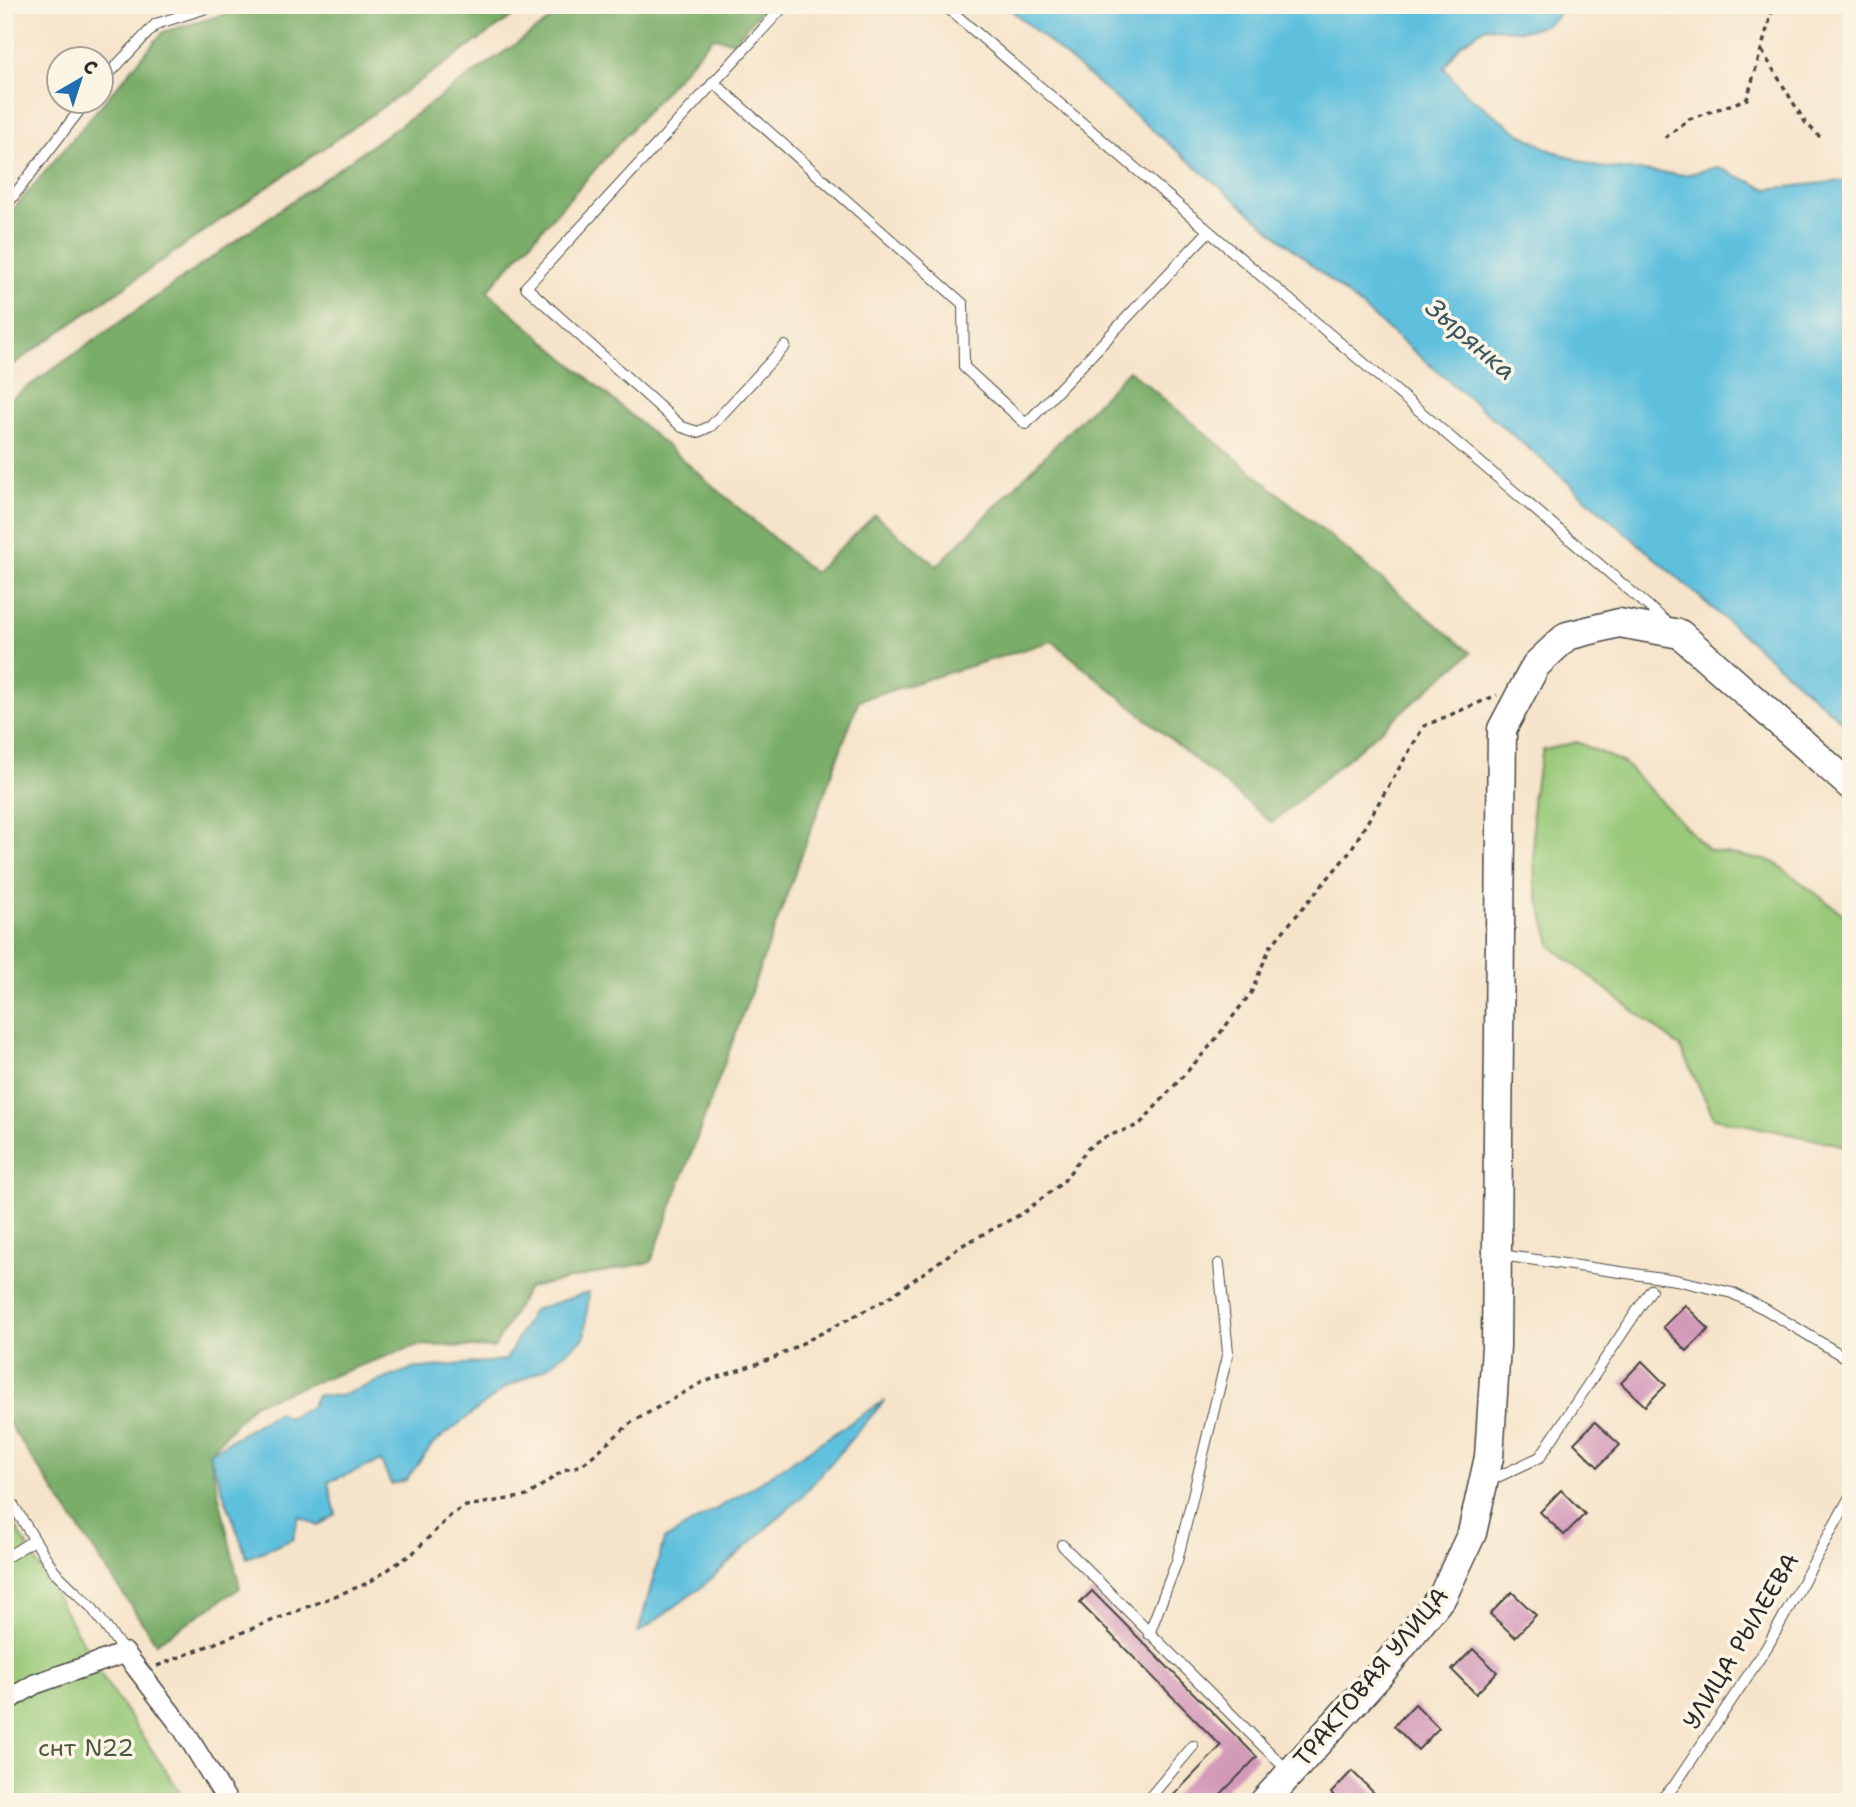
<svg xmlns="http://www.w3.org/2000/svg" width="1856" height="1807" font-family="'Shantell Sans',sans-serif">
	<rect width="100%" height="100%" fill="#fcf5e5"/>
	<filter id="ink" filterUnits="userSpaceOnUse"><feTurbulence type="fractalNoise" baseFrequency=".0143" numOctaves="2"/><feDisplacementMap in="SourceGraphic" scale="14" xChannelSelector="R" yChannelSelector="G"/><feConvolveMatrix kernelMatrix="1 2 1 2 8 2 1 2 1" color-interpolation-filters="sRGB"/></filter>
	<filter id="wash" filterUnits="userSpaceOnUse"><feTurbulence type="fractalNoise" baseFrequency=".00686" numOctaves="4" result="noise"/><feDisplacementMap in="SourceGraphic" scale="28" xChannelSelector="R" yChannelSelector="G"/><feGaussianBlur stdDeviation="1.57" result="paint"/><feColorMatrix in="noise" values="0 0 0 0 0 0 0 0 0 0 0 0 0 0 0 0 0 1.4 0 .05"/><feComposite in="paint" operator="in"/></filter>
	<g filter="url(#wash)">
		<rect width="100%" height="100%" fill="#f6e4ca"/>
		<!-- green -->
		<path fill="#99c979" stroke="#627a52" stroke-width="2" d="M 1577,742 L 1624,763 L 1708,850 L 1774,862 L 1851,920 L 1851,1147 L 1714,1118 L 1680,1047 L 1552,947 L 1535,886 L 1532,798 L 1543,750 Z
			M 5,1508 L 107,1684 L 187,1802 L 5,1802 Z"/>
		<!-- forest -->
		<path fill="#7aad69" stroke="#526c4a" stroke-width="2" d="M 257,5 L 529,5 L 5,370 L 5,219 L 163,32 Z
			M 571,5 L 765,5 L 734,42 L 713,37 L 487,291 L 814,573 L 875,515 L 937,566 L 1129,370 L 1471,653 L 1272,823 L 1052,641 L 859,700 L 651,1262 L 528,1288 L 494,1348 L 418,1345 L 253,1404 L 209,1453 L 240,1588 L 156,1643 L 5,1418 L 5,403 Z"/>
		<!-- water -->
		<path fill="#5fc0de" stroke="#457684" stroke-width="2" d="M 1005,5 L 1558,5 L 1557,17 C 1532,36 1515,30 1486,27 L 1461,44 L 1444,68 L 1465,93 L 1516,131 L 1550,150 L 1598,167 L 1685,175 L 1717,167 L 1767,189 L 1851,180 L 1851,729 L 1541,459 Z
			M 589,1292 L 584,1338 L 546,1368 L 505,1388 L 433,1444 L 406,1480 L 391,1484 L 381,1461 L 328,1482 L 336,1514 L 318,1526 L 299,1516 L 293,1539 L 247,1558 L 209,1453 L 278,1412 L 287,1418 L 311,1407 L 317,1395 L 340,1396 L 411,1369 L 506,1360 L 533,1310 Z
			M 885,1400 L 802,1496 L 703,1586 L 638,1633 L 664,1540 L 748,1490 Z"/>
		<g id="blocks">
			<!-- building -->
			<path fill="#d399b9" d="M 1685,1305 L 1709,1329 L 1687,1351 L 1663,1327 Z
				M 1642,1361 L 1666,1385 L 1645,1406 L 1621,1383 Z
				M 1595,1422 L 1620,1445 L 1598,1467 L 1574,1443 Z
				M 1561,1490 L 1585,1514 L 1564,1535 L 1540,1512 Z
				M 1092,1591 L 1257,1757 L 1213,1802 L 1167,1802 L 1221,1746 L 1080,1603 Z
				M 1512,1592 L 1536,1615 L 1515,1637 L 1490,1614 Z
				M 1473,1649 L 1497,1672 L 1476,1694 L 1452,1670 Z
				M 1415,1704 L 1439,1728 L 1418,1750 L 1394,1726 Z
				M 1352,1771 L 1376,1795 L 1369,1802 L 1340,1802 L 1331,1793 Z"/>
		</g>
	</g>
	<g filter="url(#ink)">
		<use href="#blocks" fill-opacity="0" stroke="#494743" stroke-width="2"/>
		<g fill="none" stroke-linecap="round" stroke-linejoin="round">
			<!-- lane casing -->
			<g stroke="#494743" stroke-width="12">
				<path id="lane" d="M 785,5 L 526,287 L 682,427 L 698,432 L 711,426 L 785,346
					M 944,5 L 1668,623
					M 102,81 L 156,24 L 216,5
					M 713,82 L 963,304 L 964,367 L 1026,424 L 1209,231
					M 5,207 L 86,102
					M 1501,1255 L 1676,1280 L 1732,1293 L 1765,1309 L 1851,1361
					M 1487,1482 L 1540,1457 L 1651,1290
					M 5,1492 L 54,1571 L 92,1608 L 125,1653
					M 1062,1545 L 1288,1771
					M 5,1558 L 34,1540
					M 1149,1634 L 1177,1561 L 1228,1352 L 1219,1264
					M 1146,1802 L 1193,1746
					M 1658,1802 L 1674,1786 L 1767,1647 L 1851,1495"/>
			</g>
			<!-- street casing -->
			<g stroke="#494743" stroke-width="22">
				<path id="street" d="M 5,1702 L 35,1684 L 125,1653 L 183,1729 L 228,1802"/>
			</g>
			<!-- secondary casing -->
			<g stroke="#494743" stroke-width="31">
				<path id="secondary" d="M 1264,1802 L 1378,1676 L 1443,1595 L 1472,1533 L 1489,1457 L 1496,1346 L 1502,729 L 1536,665 L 1567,636 L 1619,623 L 1680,634 L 1851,786"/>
			</g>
			<!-- path -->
			<path stroke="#494743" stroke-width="3.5" stroke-dasharray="5 5" stroke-linecap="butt" d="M 1762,51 L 1805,122 L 1820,137
				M 1665,138 L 1689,119 L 1747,99 L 1774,5
				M 157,1666 L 368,1583 L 413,1553 L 452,1514 L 466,1506 L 527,1496 L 564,1470 L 582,1465 L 632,1422 L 701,1383 L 774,1358 L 887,1299 L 961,1246 L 1023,1213 L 1063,1182 L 1087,1149 L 1105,1137 L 1139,1125 L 1211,1045 L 1251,993 L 1270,947 L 1349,853 L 1424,726 L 1497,695"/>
			<!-- lane -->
			<use href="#lane" stroke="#fff" stroke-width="10"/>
			<!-- street -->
			<use href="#street" stroke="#fff" stroke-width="19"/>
			<!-- secondary -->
			<use href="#secondary" stroke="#fff" stroke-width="28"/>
		</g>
	</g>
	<g text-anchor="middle" stroke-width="7" stroke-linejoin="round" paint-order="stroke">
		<!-- street labels -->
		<g font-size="24" fill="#2b2b2b" stroke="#fcf5e5">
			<text transform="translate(1741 1641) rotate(-59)" y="8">УЛИЦА РЫЛЕЕВА</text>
			<text transform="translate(1371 1677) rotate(-50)" y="8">ТРАКТОВАЯ УЛИЦА</text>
		</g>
		<!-- park labels -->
		<g font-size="24" fill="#4c5a42" stroke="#fcf5e5">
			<text x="86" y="1756">снт N22</text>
		</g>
		<!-- water labels -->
		<g font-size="26" font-style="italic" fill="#3b5861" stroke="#fcf5e5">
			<text transform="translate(1471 339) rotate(41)" y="9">Зырянка</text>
		</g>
	</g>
	<!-- margin -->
	<rect width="1856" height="1807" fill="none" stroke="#fcf5e5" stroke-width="28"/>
	<!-- north arrow -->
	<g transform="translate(80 80) rotate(39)"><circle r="33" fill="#fcf5e5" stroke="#a8a49b" stroke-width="2"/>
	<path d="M0-5L12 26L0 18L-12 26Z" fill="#1f6fb2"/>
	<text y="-10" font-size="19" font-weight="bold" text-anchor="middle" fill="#2b2b2b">С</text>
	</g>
</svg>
